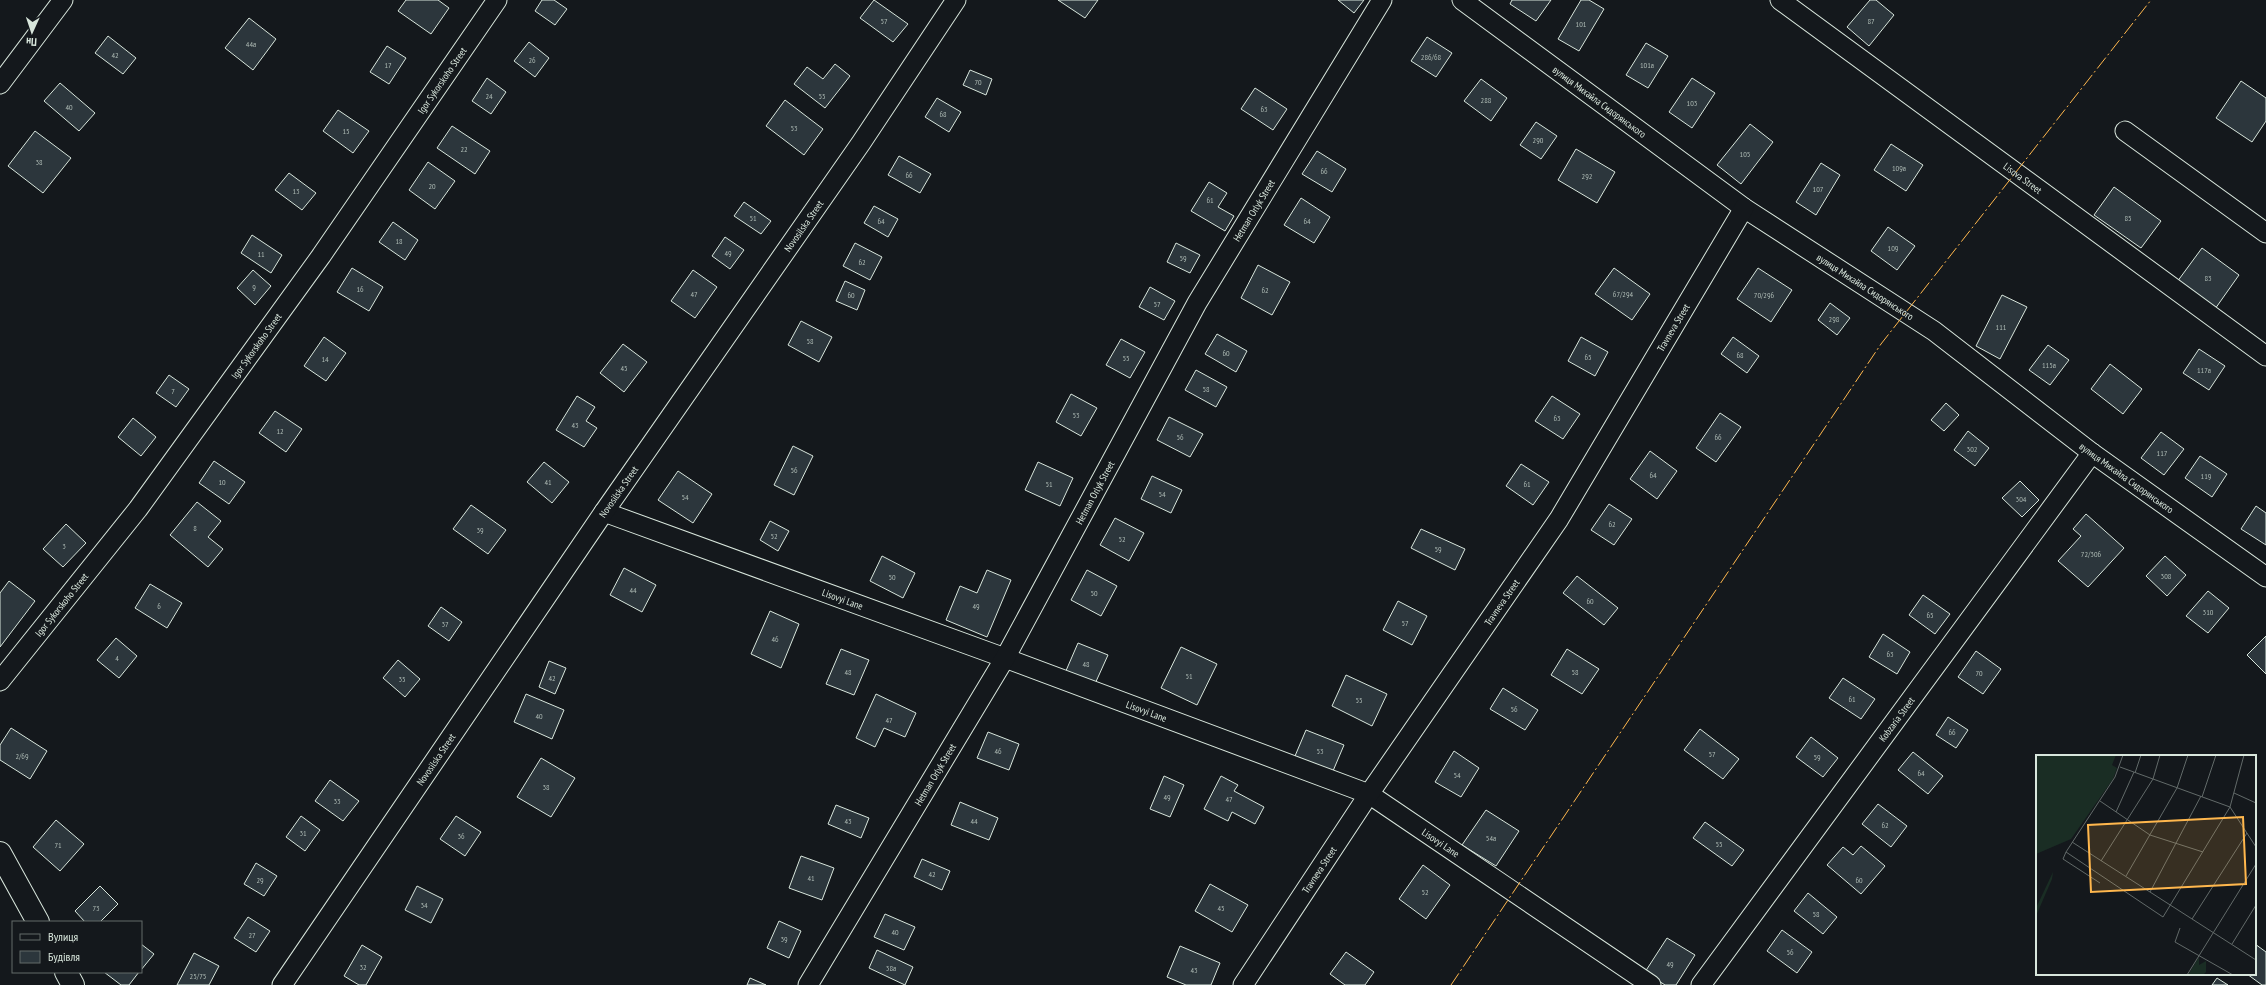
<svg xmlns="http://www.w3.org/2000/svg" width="2266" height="985" font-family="'PT Sans Narrow',sans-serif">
	<rect width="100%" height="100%" fill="#14181c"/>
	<!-- building -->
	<path fill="#2c363c" stroke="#d8e6dc" d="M 406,0 L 438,0 L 449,8 L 431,34 L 398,11 Z
		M 542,0 L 554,0 L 567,9 L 555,25 L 535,11 Z
		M 874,0 L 908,24 L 893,42 L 860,18 Z
		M 1058,0 L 1098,0 L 1085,18 Z
		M 1338,0 L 1364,0 L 1354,13 Z
		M 1512,0 L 1551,0 L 1536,21 L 1510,4 Z
		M 1581,0 L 1589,0 L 1604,9 L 1579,51 L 1558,39 Z
		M 1870,0 L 1876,0 L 1894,15 L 1869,46 L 1847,27 Z
		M 249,18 L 276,39 L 253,70 L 225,48 Z
		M 108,36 L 136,58 L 123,74 L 95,53 Z
		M 1427,37 L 1452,53 L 1436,77 L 1411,61 Z
		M 529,42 L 549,58 L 535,77 L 514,61 Z
		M 1646,43 L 1668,56 L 1648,88 L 1626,75 Z
		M 387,46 L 406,58 L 389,84 L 370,72 Z
		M 835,64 L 850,76 L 825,108 L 794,84 L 807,67 L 823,79 Z
		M 970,70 L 992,79 L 986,95 L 963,85 Z
		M 487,78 L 506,92 L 491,114 L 472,101 Z
		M 1692,78 L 1715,93 L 1692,128 L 1669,112 Z
		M 1481,79 L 1507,98 L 1491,121 L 1464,101 Z
		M 2241,81 L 2266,98 L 2266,121 L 2252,142 L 2216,118 Z
		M 60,83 L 95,113 L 79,131 L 44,101 Z
		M 1255,88 L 1287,109 L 1273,130 L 1241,109 Z
		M 937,98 L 961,112 L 949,132 L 925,117 Z
		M 785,100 L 823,129 L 804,155 L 766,126 Z
		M 338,110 L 369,131 L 353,153 L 323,131 Z
		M 1536,122 L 1557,136 L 1541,159 L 1520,145 Z
		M 1750,124 L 1773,142 L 1741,184 L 1717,165 Z
		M 452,126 L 490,151 L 475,174 L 437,148 Z
		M 35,131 L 71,158 L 43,193 L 8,166 Z
		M 1891,144 L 1923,165 L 1906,191 L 1874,170 Z
		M 1576,149 L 1615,172 L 1597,203 L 1558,180 Z
		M 1317,151 L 1346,169 L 1332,192 L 1302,174 Z
		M 899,156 L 931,174 L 920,193 L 888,175 Z
		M 428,162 L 455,181 L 435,209 L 409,190 Z
		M 1821,163 L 1840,175 L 1816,215 L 1796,202 Z
		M 289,173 L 316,193 L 302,210 L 275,190 Z
		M 1209,182 L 1227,193 L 1218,207 L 1234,216 L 1225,231 L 1191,211 Z
		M 2114,187 L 2161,221 L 2141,248 L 2094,215 Z
		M 1301,198 L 1330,217 L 1314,243 L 1284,225 Z
		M 744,202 L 771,221 L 761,234 L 734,216 Z
		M 874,206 L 898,219 L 888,237 L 864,223 Z
		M 393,222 L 418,240 L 405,260 L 379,242 Z
		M 1888,227 L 1915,246 L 1897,270 L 1871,251 Z
		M 252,235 L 282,255 L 271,273 L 241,253 Z
		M 725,237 L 744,250 L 730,269 L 712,256 Z
		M 855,243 L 882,257 L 870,280 L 843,266 Z
		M 1176,243 L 1200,255 L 1190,273 L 1167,262 Z
		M 2202,248 L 2239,275 L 2215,309 L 2177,282 Z
		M 1258,265 L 1290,282 L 1272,315 L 1241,298 Z
		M 352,268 L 383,287 L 369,311 L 337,292 Z
		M 1614,268 L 1650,294 L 1632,320 L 1595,294 Z
		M 1758,268 L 1792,290 L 1771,322 L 1737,299 Z
		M 253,270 L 271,286 L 255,305 L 237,288 Z
		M 693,270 L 717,287 L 695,318 L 671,301 Z
		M 845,281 L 865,290 L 857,310 L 836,301 Z
		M 1150,287 L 1175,301 L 1164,320 L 1139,307 Z
		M 2002,295 L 2027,307 L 2000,359 L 1976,346 Z
		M 1830,303 L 1850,318 L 1837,335 L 1818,320 Z
		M 801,321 L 832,337 L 819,362 L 788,345 Z
		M 1217,334 L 1247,351 L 1236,372 L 1205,354 Z
		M 324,337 L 346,353 L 326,381 L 304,366 Z
		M 1581,337 L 1608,352 L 1595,376 L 1568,361 Z
		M 1733,337 L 1759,356 L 1747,373 L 1721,354 Z
		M 1121,339 L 1145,352 L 1130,378 L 1106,365 Z
		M 623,344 L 647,362 L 624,392 L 600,373 Z
		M 2048,345 L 2069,360 L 2050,385 L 2029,370 Z
		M 2199,349 L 2225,366 L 2209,390 L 2183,373 Z
		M 2110,364 L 2142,389 L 2123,414 L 2091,389 Z
		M 1196,370 L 1227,387 L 1216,407 L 1185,390 Z
		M 169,375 L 189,389 L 176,407 L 156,393 Z
		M 1071,394 L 1097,408 L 1081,436 L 1056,422 Z
		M 577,396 L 595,407 L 586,421 L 597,428 L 584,447 L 556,430 Z
		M 1552,396 L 1580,414 L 1563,439 L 1535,421 Z
		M 1946,403 L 1959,415 L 1944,431 L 1931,420 Z
		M 275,411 L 302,429 L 286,452 L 259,433 Z
		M 1720,413 L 1741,427 L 1716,462 L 1696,448 Z
		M 1169,417 L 1203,434 L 1190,457 L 1157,440 Z
		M 133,418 L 156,437 L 141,456 L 118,437 Z
		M 1968,431 L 1989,448 L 1975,466 L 1954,450 Z
		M 2161,432 L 2184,449 L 2164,475 L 2141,458 Z
		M 793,446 L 813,456 L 794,495 L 774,485 Z
		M 1650,451 L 1677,471 L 1657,499 L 1630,479 Z
		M 2200,456 L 2227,474 L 2212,497 L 2185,478 Z
		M 214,461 L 245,482 L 229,504 L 199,483 Z
		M 544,462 L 569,482 L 552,503 L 527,482 Z
		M 1038,462 L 1073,478 L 1060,506 L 1025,490 Z
		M 1521,464 L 1549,482 L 1533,505 L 1506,486 Z
		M 678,471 L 712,494 L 693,523 L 658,500 Z
		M 1152,476 L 1182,490 L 1171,513 L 1141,499 Z
		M 2020,481 L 2039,500 L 2022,517 L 2002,498 Z
		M 197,502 L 221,521 L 208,537 L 223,549 L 208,567 L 170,535 Z
		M 1609,504 L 1632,519 L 1614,545 L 1591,530 Z
		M 471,505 L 506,530 L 488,554 L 453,529 Z
		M 2256,506 L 2266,513 L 2266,545 L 2241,529 Z
		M 2086,514 L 2124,548 L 2088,587 L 2058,561 L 2081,536 L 2073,529 Z
		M 1115,518 L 1144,533 L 1129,561 L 1100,545 Z
		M 770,521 L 789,531 L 778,551 L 760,540 Z
		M 66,524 L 86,543 L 63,567 L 43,549 Z
		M 1421,529 L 1465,549 L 1455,570 L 1411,548 Z
		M 882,556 L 915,573 L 903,598 L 870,581 Z
		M 2165,556 L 2186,575 L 2167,596 L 2146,576 Z
		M 624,568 L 656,585 L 642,612 L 610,595 Z
		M 987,570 L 1011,580 L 987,637 L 946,620 L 960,586 L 977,593 Z
		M 1087,570 L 1117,586 L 1101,616 L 1071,600 Z
		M 1577,576 L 1618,608 L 1604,625 L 1563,593 Z
		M 9,581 L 35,601 L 0,647 L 0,593 Z
		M 150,584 L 182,603 L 167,628 L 135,608 Z
		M 2208,591 L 2229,608 L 2208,633 L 2186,616 Z
		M 1923,595 L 1950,614 L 1935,634 L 1909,615 Z
		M 1398,601 L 1427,616 L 1412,645 L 1383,630 Z
		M 441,607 L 462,622 L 449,641 L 428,626 Z
		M 770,611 L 799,624 L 781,668 L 751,654 Z
		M 1883,634 L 1910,652 L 1897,674 L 1869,657 Z
		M 2266,636 L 2266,674 L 2247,655 Z
		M 116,638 L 137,656 L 119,678 L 97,660 Z
		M 1078,643 L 1108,655 L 1094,686 L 1065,673 Z
		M 1181,647 L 1217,664 L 1197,705 L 1161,688 Z
		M 841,649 L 869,660 L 854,695 L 826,684 Z
		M 1567,649 L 1599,669 L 1582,694 L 1551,675 Z
		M 1976,651 L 2001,669 L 1983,694 L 1958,677 Z
		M 398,660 L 420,679 L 405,697 L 383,678 Z
		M 549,661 L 566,668 L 555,694 L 539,687 Z
		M 1346,675 L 1387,694 L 1372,726 L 1332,706 Z
		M 1843,678 L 1875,699 L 1861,719 L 1829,698 Z
		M 1503,688 L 1538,710 L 1525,730 L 1490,709 Z
		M 526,694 L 564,710 L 552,739 L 514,722 Z
		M 876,694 L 916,713 L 905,737 L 884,728 L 875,747 L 856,738 Z
		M 1948,717 L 1968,730 L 1956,748 L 1936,735 Z
		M 11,728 L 47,751 L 30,779 L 0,760 L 0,745 Z
		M 1700,729 L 1739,759 L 1723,779 L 1684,750 Z
		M 1306,730 L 1344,745 L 1333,771 L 1295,756 Z
		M 988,732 L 1019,744 L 1009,770 L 977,758 Z
		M 1811,737 L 1838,758 L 1823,777 L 1796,757 Z
		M 1454,751 L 1479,768 L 1461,797 L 1435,782 Z
		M 1913,752 L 1943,776 L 1928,794 L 1898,770 Z
		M 541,758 L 575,778 L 551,817 L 517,797 Z
		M 1164,776 L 1184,785 L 1170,817 L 1150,809 Z
		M 1221,776 L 1238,785 L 1234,791 L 1264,807 L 1255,824 L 1232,812 L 1228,821 L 1204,809 Z
		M 330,780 L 359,801 L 343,821 L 315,801 Z
		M 960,802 L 998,818 L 989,840 L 951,825 Z
		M 1878,804 L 1907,826 L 1891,847 L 1862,824 Z
		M 836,805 L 869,818 L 861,838 L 828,824 Z
		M 1486,810 L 1519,831 L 1496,866 L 1462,845 Z
		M 301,816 L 320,830 L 305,851 L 286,837 Z
		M 456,816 L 481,832 L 465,856 L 440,839 Z
		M 56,820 L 84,844 L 60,871 L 33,847 Z
		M 1705,822 L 1744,850 L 1732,866 L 1693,838 Z
		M 1861,846 L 1885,866 L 1861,894 L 1827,865 L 1843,847 L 1853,855 Z
		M 801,856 L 834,868 L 822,900 L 789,888 Z
		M 922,859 L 950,871 L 942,890 L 914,877 Z
		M 256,863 L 277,876 L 264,896 L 244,884 Z
		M 1423,865 L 1450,885 L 1426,919 L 1399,899 Z
		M 1210,884 L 1248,905 L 1232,932 L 1195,911 Z
		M 100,886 L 118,904 L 100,922 L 85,922 L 75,911 Z
		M 417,886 L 443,899 L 431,923 L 405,910 Z
		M 1808,893 L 1837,917 L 1823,934 L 1794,911 Z
		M 885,914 L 915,927 L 904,950 L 874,937 Z
		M 248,917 L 270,931 L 256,952 L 234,938 Z
		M 779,921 L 801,931 L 789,958 L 767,948 Z
		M 1782,930 L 1812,952 L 1797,973 L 1767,951 Z
		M 1667,938 L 1695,955 L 1676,985 L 1665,985 L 1645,972 Z
		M 141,944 L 154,954 L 141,970 Z
		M 2255,944 L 2266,952 L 2266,985 L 2262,985 L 2247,974 L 2255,974 Z
		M 362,945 L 382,957 L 366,985 L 359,985 L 344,976 Z
		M 1180,946 L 1220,963 L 1211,985 L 1186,985 L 1167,977 Z
		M 877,950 L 913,967 L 905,985 L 869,968 Z
		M 1346,952 L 1374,972 L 1365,985 L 1345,985 L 1330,974 Z
		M 194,953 L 219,966 L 209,985 L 177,985 Z
		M 104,972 L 139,972 L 129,985 L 121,985 Z
		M 750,978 L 766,985 L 747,985 Z
		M 2217,978 L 2228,985 L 2212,985 Z"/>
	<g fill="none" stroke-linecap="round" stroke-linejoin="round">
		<!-- street casing -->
		<g stroke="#d8e6dc" stroke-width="21">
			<g id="street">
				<path id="s1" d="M 1462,0 L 1744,208 L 1934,331 L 2092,453 L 2266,577"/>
				<path id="s2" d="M 1780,0 L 2266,356"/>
				<path d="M 0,84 L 63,0"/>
				<path d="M 2125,131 L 2266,233"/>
				<path id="s3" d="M 604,512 L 1005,658 L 1369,794 L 1651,985"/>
				<path id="s4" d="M 0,681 L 138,509 L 321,256 L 497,0"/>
				<path id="s5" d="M 282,985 L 604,512 L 861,143 L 956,0"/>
				<path id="s6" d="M 808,985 L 1005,658 L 1197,303 L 1382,0"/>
				<path id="s7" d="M 1243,985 L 1369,794 L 1559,519 L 1744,208"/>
				<path id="s8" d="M 1701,985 L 2092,453"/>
			</g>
		</g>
		<!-- secondary casing -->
		<g stroke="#d8e6dc" stroke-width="24">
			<path id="secondary" d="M 0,853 L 38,922
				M 66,972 L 73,985"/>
		</g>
		<!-- street -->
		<use href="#street" stroke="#14181c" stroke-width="19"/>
		<!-- secondary -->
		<use href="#secondary" stroke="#14181c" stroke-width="22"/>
		<!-- power -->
		<path stroke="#ffb74d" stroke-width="1" stroke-dasharray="14 3 2 3" stroke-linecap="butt" d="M 1451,985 L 1881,344 L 2151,0"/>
	</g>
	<g text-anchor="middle" stroke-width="3" stroke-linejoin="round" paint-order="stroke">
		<!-- number labels -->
		<g font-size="8" fill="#adbab4">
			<text x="884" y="24">57</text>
			<text x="1871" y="24">87</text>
			<text x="1581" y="27">101</text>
			<text x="251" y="47">44а</text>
			<text x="115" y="58">42</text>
			<text x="1431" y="60">286/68</text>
			<text x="532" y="63">26</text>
			<text x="388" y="68">17</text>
			<text x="1647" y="68">101а</text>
			<text x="978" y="85">70</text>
			<text x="489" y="99">24</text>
			<text x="822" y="99">55</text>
			<text x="1486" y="103">288</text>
			<text x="1692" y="106">103</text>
			<text x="69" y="110">40</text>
			<text x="1264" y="112">63</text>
			<text x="943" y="117">68</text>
			<text x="794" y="131">53</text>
			<text x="346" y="134">15</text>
			<text x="1538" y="143">290</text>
			<text x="464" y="152">22</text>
			<text x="1745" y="157">105</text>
			<text x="39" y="165">38</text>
			<text x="1899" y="171">109а</text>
			<text x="1324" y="174">66</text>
			<text x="909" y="178">66</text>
			<text x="1587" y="179">292</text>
			<text x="432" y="189">20</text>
			<text x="1818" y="192">107</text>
			<text x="296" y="194">13</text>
			<text x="1210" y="203">61</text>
			<text x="753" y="221">51</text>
			<text x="2128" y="221">85</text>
			<text x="881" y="224">64</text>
			<text x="1307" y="224">64</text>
			<text x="399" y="244">18</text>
			<text x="1893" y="251">109</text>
			<text x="728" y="256">49</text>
			<text x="261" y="257">11</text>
			<text x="1183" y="261">59</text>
			<text x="862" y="265">62</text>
			<text x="2208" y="281">83</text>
			<text x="254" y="290">9</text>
			<text x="360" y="292">16</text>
			<text x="1265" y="293">62</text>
			<text x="694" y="297">47</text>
			<text x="1623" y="297">67/294</text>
			<text x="851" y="298">60</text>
			<text x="1764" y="298">70/296</text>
			<text x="1157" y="307">57</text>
			<text x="1834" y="322">298</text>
			<text x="2001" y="330">111</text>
			<text x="810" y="344">58</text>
			<text x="1226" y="356">60</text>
			<text x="1740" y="358">68</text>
			<text x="1588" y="360">65</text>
			<text x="1126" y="361">55</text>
			<text x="325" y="362">14</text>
			<text x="2049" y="368">115а</text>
			<text x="624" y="371">45</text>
			<text x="2204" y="373">117а</text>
			<text x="1206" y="392">58</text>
			<text x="173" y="394">7</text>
			<text x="1076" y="418">53</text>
			<text x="1557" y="421">63</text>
			<text x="575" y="428">43</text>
			<text x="280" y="434">12</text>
			<text x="1180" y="440">56</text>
			<text x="1718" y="440">66</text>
			<text x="1972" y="452">302</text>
			<text x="2162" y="456">117</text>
			<text x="794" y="473">56</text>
			<text x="1653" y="478">64</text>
			<text x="2206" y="479">119</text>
			<text x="222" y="485">10</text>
			<text x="548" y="485">41</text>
			<text x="1049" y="487">51</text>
			<text x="1527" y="487">61</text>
			<text x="1162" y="497">54</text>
			<text x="685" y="500">54</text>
			<text x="2021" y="502">304</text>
			<text x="1612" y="527">62</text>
			<text x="195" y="531">8</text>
			<text x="480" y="533">39</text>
			<text x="774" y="539">52</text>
			<text x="1122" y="542">52</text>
			<text x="64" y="549">3</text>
			<text x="1438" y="552">59</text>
			<text x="2091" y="557">72/306</text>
			<text x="2166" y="579">308</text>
			<text x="892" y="580">50</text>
			<text x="633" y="593">44</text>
			<text x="1094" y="596">50</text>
			<text x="1590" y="604">60</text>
			<text x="159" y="609">6</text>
			<text x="976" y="609">49</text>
			<text x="2208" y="615">310</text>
			<text x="1930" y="618">65</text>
			<text x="1405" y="626">57</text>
			<text x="445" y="627">37</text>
			<text x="775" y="642">46</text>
			<text x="1890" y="657">63</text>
			<text x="117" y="661">4</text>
			<text x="1086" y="667">48</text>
			<text x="848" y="675">48</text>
			<text x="1575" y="675">58</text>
			<text x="1979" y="676">70</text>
			<text x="1189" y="679">51</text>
			<text x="552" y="681">42</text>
			<text x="402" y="682">35</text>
			<text x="1852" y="702">61</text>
			<text x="1359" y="703">55</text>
			<text x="1514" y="712">56</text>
			<text x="539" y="719">40</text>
			<text x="889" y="723">47</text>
			<text x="1952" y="735">66</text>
			<text x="998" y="754">46</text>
			<text x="1320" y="754">53</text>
			<text x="1712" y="757">57</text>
			<text x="22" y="759">2/69</text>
			<text x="1817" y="760">59</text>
			<text x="1921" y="776">64</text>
			<text x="1457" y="778">54</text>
			<text x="546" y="790">38</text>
			<text x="1167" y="800">49</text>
			<text x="1229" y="802">47</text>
			<text x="337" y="804">33</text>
			<text x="848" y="824">43</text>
			<text x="974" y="824">44</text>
			<text x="1885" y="828">62</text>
			<text x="303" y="836">31</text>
			<text x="461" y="839">36</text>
			<text x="1491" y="841">54а</text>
			<text x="1719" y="847">55</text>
			<text x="58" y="848">71</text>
			<text x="932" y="877">42</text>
			<text x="811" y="881">41</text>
			<text x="260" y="883">29</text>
			<text x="1859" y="883">60</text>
			<text x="1425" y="895">52</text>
			<text x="424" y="908">34</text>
			<text x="96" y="911">73</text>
			<text x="1221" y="911">45</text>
			<text x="1816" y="917">58</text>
			<text x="895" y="935">40</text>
			<text x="252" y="938">27</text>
			<text x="784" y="942">39</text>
			<text x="1790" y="955">56</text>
			<text x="1670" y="967">49</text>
			<text x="363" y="970">32</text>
			<text x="891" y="971">38а</text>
			<text x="1194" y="973">43</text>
			<text x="198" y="979">25/75</text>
		</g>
		<!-- street labels -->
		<g font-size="10" fill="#d8e6dc" stroke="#14181c">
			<text dy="4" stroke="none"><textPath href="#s4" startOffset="746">Igor Sykorskoho Street</textPath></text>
			<text dy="4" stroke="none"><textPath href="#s1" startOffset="171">вулиця Михайла Сидорянського</textPath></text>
			<text dy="4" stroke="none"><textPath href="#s2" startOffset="301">Lisova Street</textPath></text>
			<text dy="4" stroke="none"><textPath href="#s6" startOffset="894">Hetman Orlyk Street</textPath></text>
			<text dy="4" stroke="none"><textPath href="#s5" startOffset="921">Novosilska Street</textPath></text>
			<text dy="4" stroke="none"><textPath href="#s1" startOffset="495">вулиця Михайла Сидорянського</textPath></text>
			<text dy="4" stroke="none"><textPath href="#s7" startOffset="786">Travneva Street</textPath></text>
			<text dy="4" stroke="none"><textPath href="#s4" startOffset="422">Igor Sykorskoho Street</textPath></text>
			<text dy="4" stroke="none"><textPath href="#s1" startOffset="819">вулиця Михайла Сидорянського</textPath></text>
			<text dy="4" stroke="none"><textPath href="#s5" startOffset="597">Novosilska Street</textPath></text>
			<text dy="4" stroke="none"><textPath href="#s6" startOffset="570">Hetman Orlyk Street</textPath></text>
			<text dy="4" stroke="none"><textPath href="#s3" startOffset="254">Lisovyi Lane</textPath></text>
			<text dy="4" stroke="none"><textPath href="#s7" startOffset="462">Travneva Street</textPath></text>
			<text dy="4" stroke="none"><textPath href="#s4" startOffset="98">Igor Sykorskoho Street</textPath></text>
			<text dy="4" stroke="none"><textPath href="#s3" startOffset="578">Lisovyi Lane</textPath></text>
			<text dy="4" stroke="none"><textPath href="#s8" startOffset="330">Kobzaria Street</textPath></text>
			<text dy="4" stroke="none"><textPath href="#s5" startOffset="273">Novosilska Street</textPath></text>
			<text dy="4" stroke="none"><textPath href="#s6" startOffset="246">Hetman Orlyk Street</textPath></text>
			<text dy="4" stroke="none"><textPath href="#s3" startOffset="902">Lisovyi Lane</textPath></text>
			<text dy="4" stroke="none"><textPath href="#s7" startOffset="138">Travneva Street</textPath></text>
		</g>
	</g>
	<!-- overview -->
	<g transform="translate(2036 755)">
		<rect width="220" height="220" fill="#14181c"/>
		<path d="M 0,0 L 80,0 L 76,10 L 81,13 L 77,24 L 35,84 L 0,99 ZM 17,117 L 16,124 L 0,161 L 0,153 ZM 163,202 L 163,210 L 170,206 L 170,217 L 167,220 L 152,220 Z" fill="#1a2d24"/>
		<path fill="none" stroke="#626a69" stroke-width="1" d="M 87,0 L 79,22 L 30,97 L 127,162 L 194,52 L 208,0M 84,12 L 194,52 L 220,92M 99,18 L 105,0M 198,38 L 220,48M 166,42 L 180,0M 64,46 L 114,80 L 167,97M 80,57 L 98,17M 36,87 L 220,205M 30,97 L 27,104 L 64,128M 65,106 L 117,24 L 124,0M 90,121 L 141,33 L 152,0M 114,137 L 165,41M 156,164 L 211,78M 144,173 L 139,187 L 197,220M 196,189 L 220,150M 151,220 L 220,109"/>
		<path fill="#ffb74d" fill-opacity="0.15" stroke="#ffb74d" stroke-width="2" d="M 207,62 L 210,129 L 55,137 L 52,70 Z"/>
		<rect width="220" height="220" fill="none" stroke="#d8e6dc" stroke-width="2"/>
	</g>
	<!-- legend -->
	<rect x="12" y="921" width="130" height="52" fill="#14181c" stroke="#626a69"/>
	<rect x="20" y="934" width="20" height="6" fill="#14181c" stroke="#626a69"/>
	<text x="48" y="941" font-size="12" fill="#d8e6dc">Вулиця</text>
	<rect x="20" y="951" width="20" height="12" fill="#2c363c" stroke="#626a69"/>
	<text x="48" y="961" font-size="12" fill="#d8e6dc">Будівля</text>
	<!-- north arrow -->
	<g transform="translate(32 32) rotate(183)" stroke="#14181c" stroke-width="3" paint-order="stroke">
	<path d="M0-3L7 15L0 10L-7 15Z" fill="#d8e6dc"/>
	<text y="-6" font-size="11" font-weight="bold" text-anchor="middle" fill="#d8e6dc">Пн</text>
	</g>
</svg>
